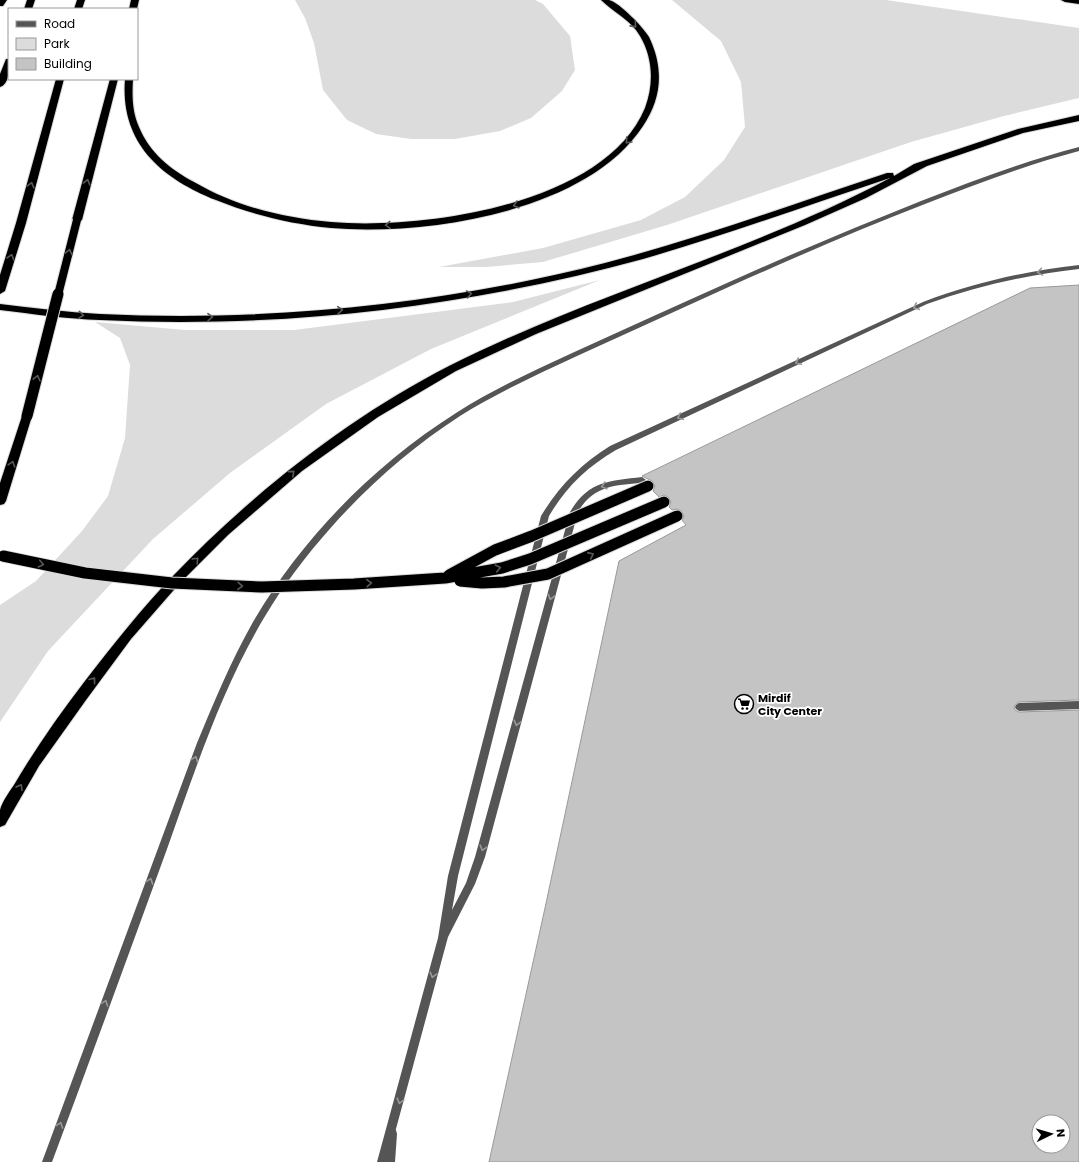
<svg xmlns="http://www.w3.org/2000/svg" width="1079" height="1162" font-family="Poppins,sans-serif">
	<rect width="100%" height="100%" fill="#fff"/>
	<!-- green -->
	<path fill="#dcdcdc" d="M 295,0 L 535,0 L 543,4 L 570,36 L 575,70 L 562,91 L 531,118 L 500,131 L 455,139 L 411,139 L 376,134 L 347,120 L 323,90 L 314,43 L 305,18 Z
		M 672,0 L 886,0 L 1079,28 L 1079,98 L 1004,116 L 911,142 L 667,225 L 543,262 L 486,267 L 439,267 L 543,248 L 641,220 L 685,197 L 724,160 L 745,127 L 741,82 L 721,41 Z
		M 600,280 L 431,349 L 326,404 L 230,473 L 153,539 L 48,651 L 0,722 L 0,605 L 36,581 L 82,531 L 108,496 L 125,438 L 130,365 L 120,338 L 95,322 L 185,330 L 294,330 L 513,302 Z"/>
	<!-- building -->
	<path fill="#c4c4c4" stroke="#999" fill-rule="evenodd" d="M 1079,285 L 1079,700 L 1019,702 L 1014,706 L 1015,710 L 1019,712 L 1079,710 L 1079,1162 L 489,1162 L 545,908 L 619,561 L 686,525 L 682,520 L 684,516 L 681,511 L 677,509 L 672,510 L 669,507 L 671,502 L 668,497 L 664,495 L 659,497 L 653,491 L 655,486 L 652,481 L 642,476 L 1030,288 ZM 1039,1122 L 1063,1122 L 1063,1146 L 1039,1146 Z"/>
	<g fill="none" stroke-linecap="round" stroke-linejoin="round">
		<!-- motorway casing -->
		<g stroke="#dbdbdb" stroke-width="2">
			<path id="motorway" d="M 0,0 L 7,0 L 3,6 L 0,6 Z
				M 27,0 L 35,0 L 32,9 L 24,9 Z
				M 77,0 L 85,0 L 82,9 L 74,9 Z
				M 131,0 L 139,0 L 137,9 L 129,9 Z
				M 601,0 C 604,0 606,0 609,0 C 619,2 644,28 649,37 C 664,68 662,98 643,126 C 587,212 426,236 331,228 C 291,224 253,215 216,200 C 161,178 120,143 125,79 L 133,79 C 132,95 132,112 139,127 C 149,152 171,170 194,182 C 235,206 283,218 331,222 C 422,230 605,205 645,108 C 654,84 653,58 640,36 C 631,20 613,12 601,0 Z
				M 1061,0 L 1079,0 L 1079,4 L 1065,2 Z
				M 6,59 L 9,59 C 9,67 10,84 0,87 L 0,74 Z
				M 56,79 L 64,79 L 26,223 L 5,291 L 0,294 L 0,275 L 16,223 Z
				M 110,79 L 118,79 L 82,220 L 77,223 L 72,220 Z
				M 1079,115 L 1079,121 L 1023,133 L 927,166 L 866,198 L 805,225 L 536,334 L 456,371 L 378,417 L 302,471 L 228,535 L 179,584 L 131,639 L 86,700 L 39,766 L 5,825 L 0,827 C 0,822 0,815 0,810 C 2,802 9,792 14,785 C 35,749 59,715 85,681 C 113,645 141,609 173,576 C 253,493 346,419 449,366 C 592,294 749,253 890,178 C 808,205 726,235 643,259 C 467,307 282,329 100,320 C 67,319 33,314 0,310 L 0,304 C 33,308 66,312 100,314 C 268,322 441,305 605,263 C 701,238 793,204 887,173 L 893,173 L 894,176 L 914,164 L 1018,129 Z
				M 27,412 L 31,413 L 32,416 L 6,501 L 4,504 L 0,505 L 0,483 L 22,416 L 23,413 Z"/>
		</g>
		<!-- service -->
		<path fill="#555" fill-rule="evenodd" d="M 1079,701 L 1079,709 L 1019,711 L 1016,709 L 1015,707 L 1016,705 L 1019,703 Z
			M 392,1129 L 396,1130 L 397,1134 L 395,1162 L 385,1162 L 387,1134 L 388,1130 Z"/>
		<!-- minor -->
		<path fill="#555" fill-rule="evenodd" d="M 1079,147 L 1079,151 C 1026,165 976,184 925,204 C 860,229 796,257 733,285 C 681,309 629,332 577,356 C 538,374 497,393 460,416 C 389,462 327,524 279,594 C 227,672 198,762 167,849 C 129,953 91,1058 52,1162 L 42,1162 L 197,743 C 214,702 231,661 253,622 C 302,538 374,465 456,413 C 492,390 531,372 570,354 C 622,330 674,307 727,283 C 791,254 856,227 921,201 C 973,181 1025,161 1079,147 Z
			M 1079,265 L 1079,269 C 1027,275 977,286 927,304 L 616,450 C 587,467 566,487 549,516 L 458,876 L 452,910 L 466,883 L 475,857 L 570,512 C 588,481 609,481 642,477 L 646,480 L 642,483 C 614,485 593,486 578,512 L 485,857 L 475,884 L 448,937 L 387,1162 L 377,1162 L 438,938 L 448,876 L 541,516 C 559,486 581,464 610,446 L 923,302 C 974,283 1025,271 1079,265 Z"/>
		<!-- motorway -->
		<use href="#motorway" fill="#000" fill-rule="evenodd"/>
		<!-- motorway-bridge-far1 casing -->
		<g stroke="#dbdbdb" stroke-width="10" stroke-linecap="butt">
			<path id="motorway-bridge-far1" d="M 58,295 L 77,220"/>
		</g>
		<!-- motorway-bridge casing -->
		<g stroke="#dbdbdb" stroke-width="13" stroke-linecap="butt">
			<path id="motorway-bridge" d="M 27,416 L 58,294
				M 3,556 L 85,573 L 172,583 L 262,587 L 354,584 L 445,578 L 502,568 L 530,559 L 664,502
				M 449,575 L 495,550 L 532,536 L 648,486
				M 460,581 L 482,583 L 504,582 L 548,574 L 677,516"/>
		</g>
		<!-- motorway-bridge-far1 -->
		<use href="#motorway-bridge-far1" stroke="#000" stroke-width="8"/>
		<!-- motorway-bridge -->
		<use href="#motorway-bridge" stroke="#000" stroke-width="11"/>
	</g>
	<!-- one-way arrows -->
	<defs><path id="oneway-chevron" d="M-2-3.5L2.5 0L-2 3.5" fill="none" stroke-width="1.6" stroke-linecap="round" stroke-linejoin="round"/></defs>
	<g stroke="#595959">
		<use href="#oneway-chevron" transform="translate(634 25) rotate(48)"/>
		<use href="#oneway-chevron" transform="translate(628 141) rotate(133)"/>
		<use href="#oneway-chevron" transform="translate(87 182) rotate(-75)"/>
		<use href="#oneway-chevron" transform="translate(31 185) rotate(-75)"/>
		<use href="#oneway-chevron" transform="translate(516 205) rotate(164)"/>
		<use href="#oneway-chevron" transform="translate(388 225) rotate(177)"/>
		<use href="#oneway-chevron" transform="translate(69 252) rotate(-76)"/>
		<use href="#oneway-chevron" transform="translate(11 257) rotate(-73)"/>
		<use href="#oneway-chevron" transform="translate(469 294) rotate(-10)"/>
		<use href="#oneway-chevron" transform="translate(340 310) rotate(-5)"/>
		<use href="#oneway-chevron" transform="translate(81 315) rotate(5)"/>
		<use href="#oneway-chevron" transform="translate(210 317) rotate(-1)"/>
		<use href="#oneway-chevron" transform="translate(37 378) rotate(-76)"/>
		<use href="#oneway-chevron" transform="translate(12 464) rotate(-72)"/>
		<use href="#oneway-chevron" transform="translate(292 473) rotate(-41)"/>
		<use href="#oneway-chevron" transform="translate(591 555) rotate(-24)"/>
		<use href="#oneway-chevron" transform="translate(196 560) rotate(-45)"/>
		<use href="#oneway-chevron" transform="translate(41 564) rotate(12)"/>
		<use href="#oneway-chevron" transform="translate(498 568) rotate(-13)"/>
		<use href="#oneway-chevron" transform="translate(369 583) rotate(-4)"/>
		<use href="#oneway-chevron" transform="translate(240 586) rotate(2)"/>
		<use href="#oneway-chevron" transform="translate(93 680) rotate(-52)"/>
		<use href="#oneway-chevron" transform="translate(20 787) rotate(-60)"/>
	</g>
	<g stroke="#999">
		<use href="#oneway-chevron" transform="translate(1040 272) rotate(171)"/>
		<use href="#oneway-chevron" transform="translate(916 307) rotate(155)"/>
		<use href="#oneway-chevron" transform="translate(798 362) rotate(155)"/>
		<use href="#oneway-chevron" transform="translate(680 417) rotate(155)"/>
		<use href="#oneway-chevron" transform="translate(604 486) rotate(164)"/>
		<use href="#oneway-chevron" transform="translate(551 597) rotate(105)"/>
		<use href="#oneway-chevron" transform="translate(517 723) rotate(105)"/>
		<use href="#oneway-chevron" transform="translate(195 759) rotate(-70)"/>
		<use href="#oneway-chevron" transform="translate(483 848) rotate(106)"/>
		<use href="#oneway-chevron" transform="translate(150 881) rotate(-70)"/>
		<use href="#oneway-chevron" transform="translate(433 975) rotate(105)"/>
		<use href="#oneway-chevron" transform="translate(105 1003) rotate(-70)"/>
		<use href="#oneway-chevron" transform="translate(400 1101) rotate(105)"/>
		<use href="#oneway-chevron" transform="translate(60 1125) rotate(-70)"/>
	</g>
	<!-- icons -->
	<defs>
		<g id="supermarket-ring" transform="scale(1)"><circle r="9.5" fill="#fff" stroke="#000" stroke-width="1.5"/><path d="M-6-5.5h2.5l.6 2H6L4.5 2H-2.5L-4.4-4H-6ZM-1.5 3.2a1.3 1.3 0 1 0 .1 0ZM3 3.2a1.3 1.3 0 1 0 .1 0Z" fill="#000"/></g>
	</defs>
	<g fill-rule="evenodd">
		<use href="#supermarket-ring" x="744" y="704"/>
	</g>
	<g text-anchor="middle" stroke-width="3.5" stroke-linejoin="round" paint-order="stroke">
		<!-- poi labels -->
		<g font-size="11" font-weight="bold" fill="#000" stroke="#fff" text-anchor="start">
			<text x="758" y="702">Mirdif<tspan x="758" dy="13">City Center</tspan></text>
		</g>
	</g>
	<!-- legend -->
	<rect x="8" y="8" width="130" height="72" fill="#ffffff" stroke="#999999"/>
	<rect x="16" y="21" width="20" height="6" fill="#555555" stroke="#999999"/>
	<text x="44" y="28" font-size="12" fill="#000000">Road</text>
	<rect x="16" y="38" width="20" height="12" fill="#dcdcdc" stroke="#999999"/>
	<text x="44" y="48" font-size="12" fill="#000000">Park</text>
	<rect x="16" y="58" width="20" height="12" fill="#c4c4c4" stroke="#999999"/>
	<text x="44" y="68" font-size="12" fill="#000000">Building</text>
	<!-- north arrow -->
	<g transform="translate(1051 1134) rotate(85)"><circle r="19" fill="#ffffff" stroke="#999999"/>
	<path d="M0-3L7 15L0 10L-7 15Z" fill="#000000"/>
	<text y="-6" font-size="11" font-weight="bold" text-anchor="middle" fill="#000000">N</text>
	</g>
</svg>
